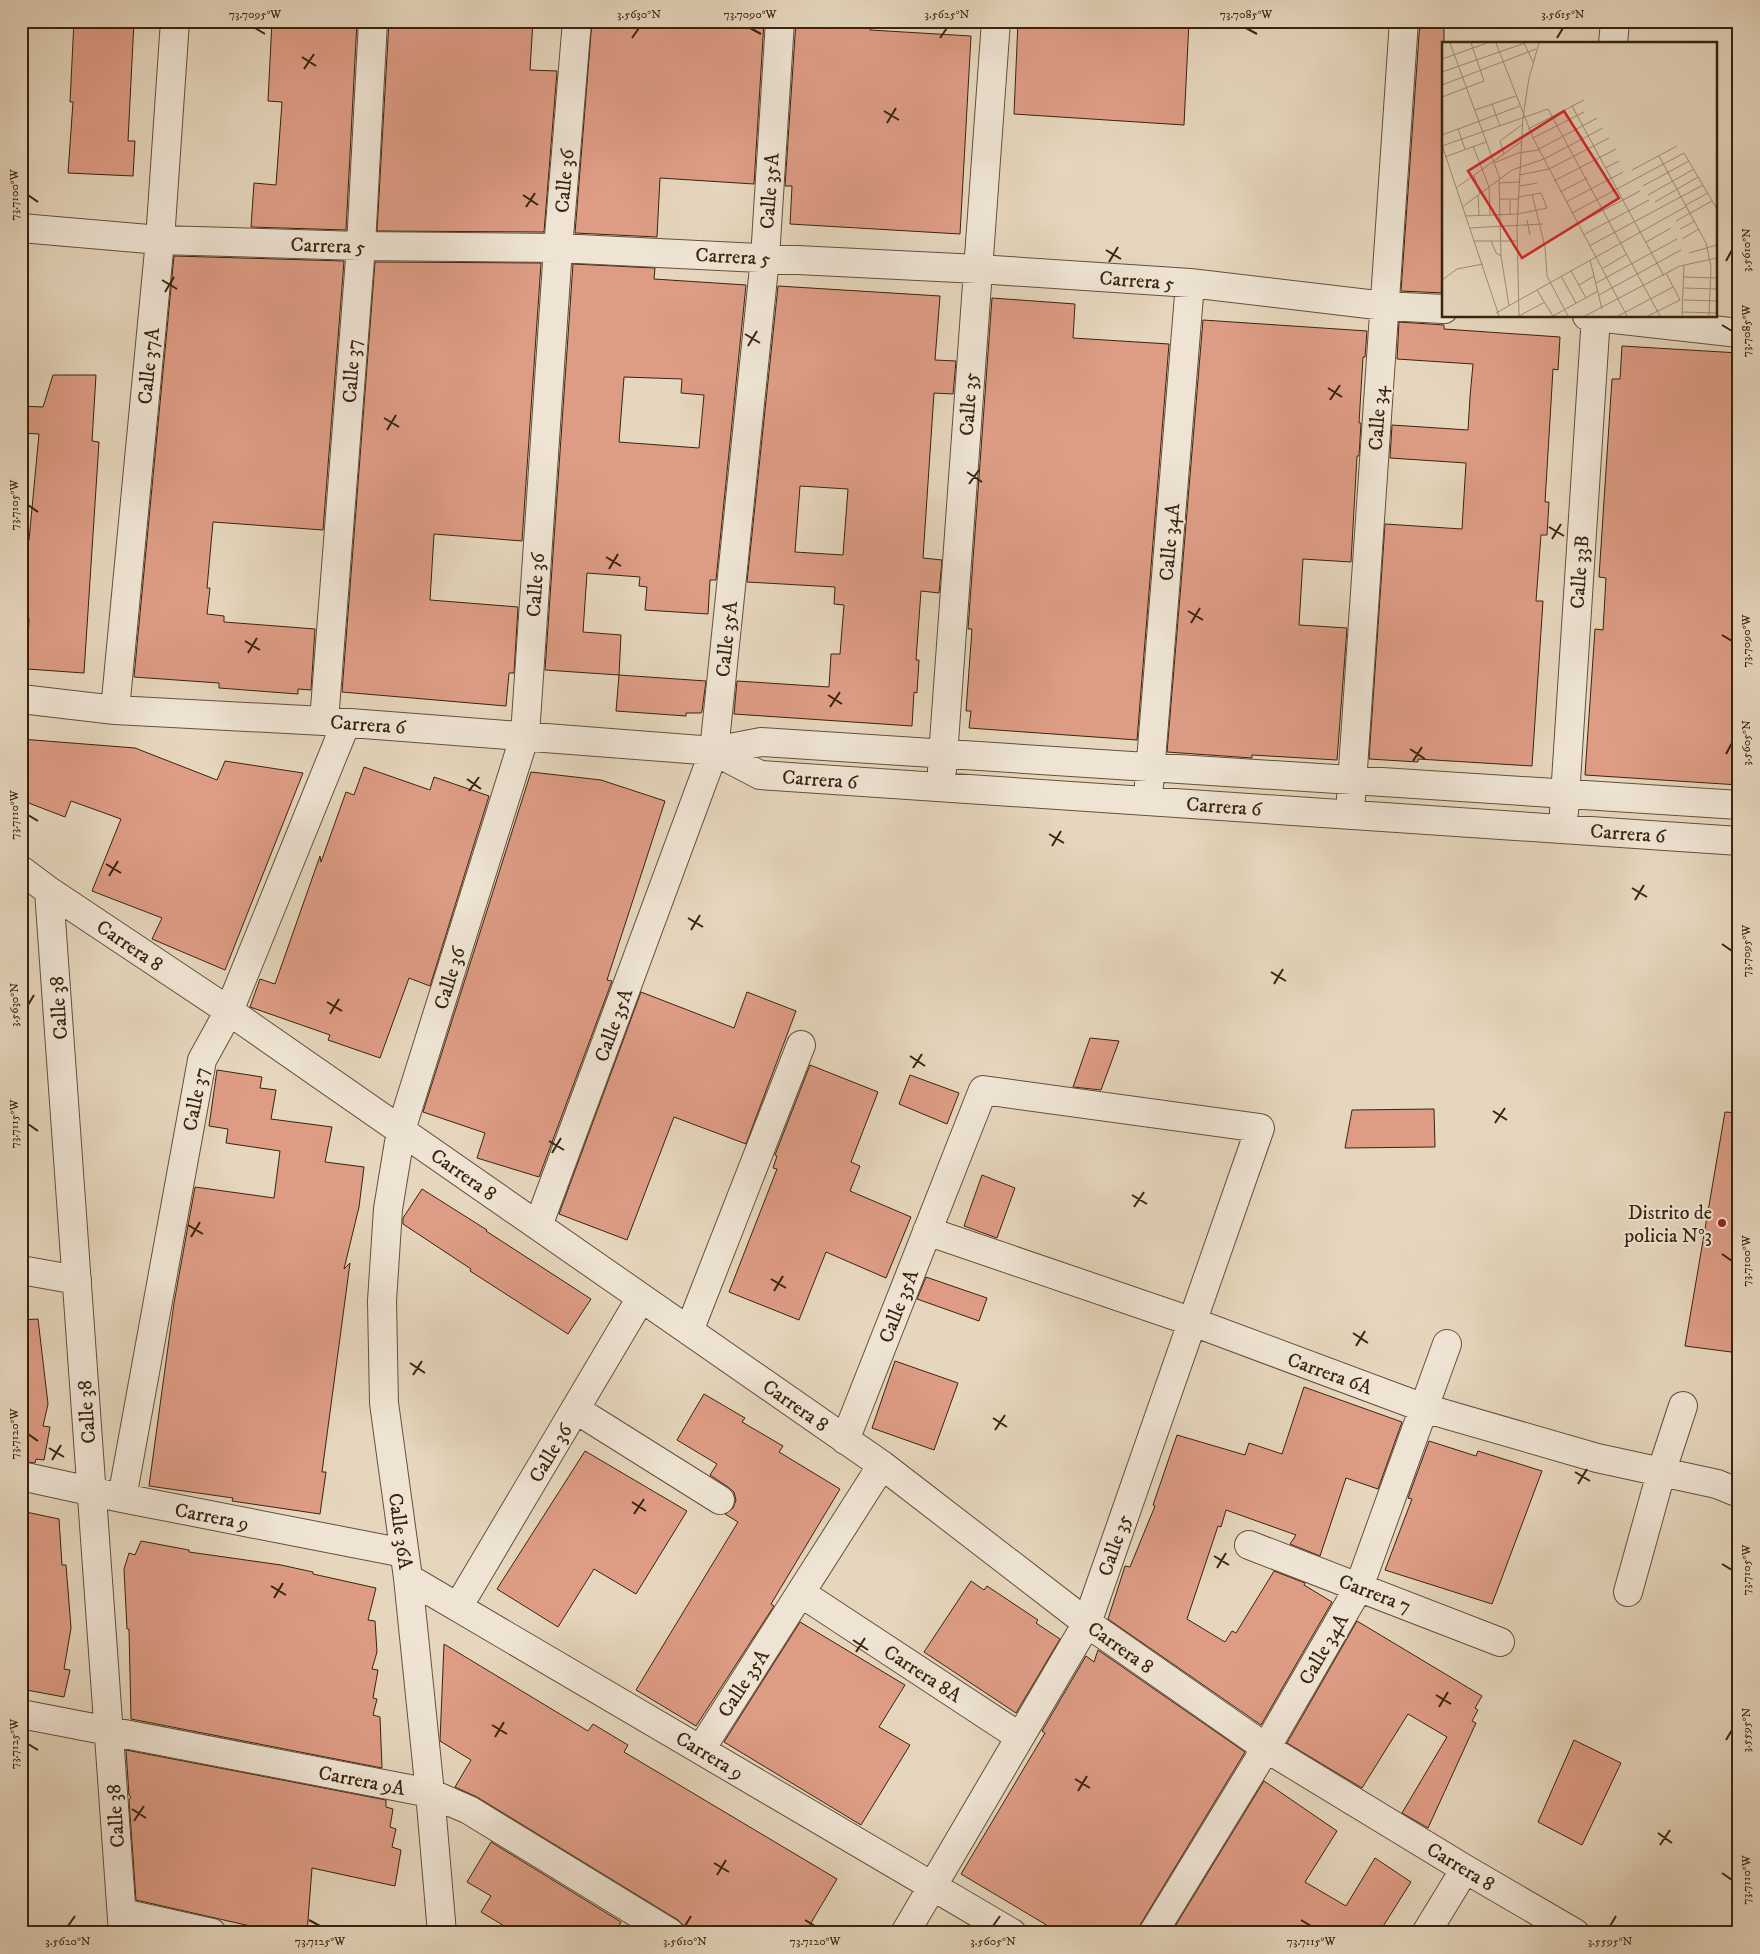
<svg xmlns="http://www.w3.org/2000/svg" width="1760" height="1954" font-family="'IM FELL DW Pica',serif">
	<rect width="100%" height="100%" fill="#e6d6bd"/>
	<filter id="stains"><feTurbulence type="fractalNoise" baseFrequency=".004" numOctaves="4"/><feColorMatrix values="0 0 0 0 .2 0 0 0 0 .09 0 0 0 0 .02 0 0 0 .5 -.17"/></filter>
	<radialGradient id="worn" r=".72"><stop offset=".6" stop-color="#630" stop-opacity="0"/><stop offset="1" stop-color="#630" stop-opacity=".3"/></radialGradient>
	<!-- building -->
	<path fill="#de9c85" stroke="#38240e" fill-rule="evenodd" d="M 74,21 L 134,21 L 128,141 L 135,141 L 133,176 L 68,173 L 73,102 L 70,102 Z
		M 272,21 L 357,21 L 346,230 L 251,227 L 254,183 L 276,185 L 282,102 L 268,101 Z
		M 389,21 L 533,21 L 530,70 L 557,71 L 544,232 L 377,231 Z
		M 592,21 L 764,21 L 754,184 L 660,178 L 657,237 L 575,233 Z
		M 796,21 L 871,21 L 870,30 L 971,36 L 960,234 L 790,224 L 792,186 L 785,186 Z
		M 1018,21 L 1189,21 L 1184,125 L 1014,114 Z
		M 1420,21 L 1444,21 L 1444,293 L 1401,291 Z
		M 174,256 L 344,261 L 323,530 L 213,522 L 207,588 L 210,588 L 207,614 L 224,616 L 224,622 L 315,629 L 311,690 L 298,689 L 298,694 L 219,688 L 219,683 L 134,677 Z
		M 375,262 L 541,263 L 522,541 L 434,534 L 430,600 L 518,607 L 514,673 L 509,673 L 506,706 L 342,692 Z
		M 573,264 L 655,268 L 654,279 L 746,285 L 716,580 L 710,580 L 708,614 L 645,610 L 647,587 L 639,586 L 640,577 L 587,573 L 583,632 L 621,635 L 619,675 L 545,670 ZM 624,377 L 682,379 L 681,393 L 704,395 L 699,448 L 619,442 Z
		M 778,286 L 940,296 L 935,360 L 956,361 L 953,394 L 934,393 L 923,558 L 942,560 L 939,593 L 921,591 L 916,660 L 919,660 L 917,693 L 914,692 L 912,726 L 734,714 L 737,681 L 829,687 L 831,654 L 840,654 L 844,605 L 834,604 L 835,587 L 747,582 ZM 800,486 L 848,489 L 843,555 L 795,552 Z
		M 992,298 L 1075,304 L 1073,338 L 1169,344 L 1137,740 L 969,728 L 971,711 L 966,711 L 972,629 L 968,629 Z
		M 1203,320 L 1367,331 L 1365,357 L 1363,357 L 1359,423 L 1361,423 L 1359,456 L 1357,456 L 1351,562 L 1303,559 L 1299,625 L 1347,628 L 1337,760 L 1252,755 L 1252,758 L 1167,752 Z
		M 1399,322 L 1444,325 L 1444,329 L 1560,337 L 1558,370 L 1553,369 L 1551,403 L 1545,502 L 1549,502 L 1547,535 L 1541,535 L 1536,601 L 1543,601 L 1532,766 L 1418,759 L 1418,762 L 1369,759 L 1385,524 L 1462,529 L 1466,463 L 1390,458 L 1392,425 L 1468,430 L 1470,397 L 1473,364 L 1397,359 Z
		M 1622,346 L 1739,353 L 1739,785 L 1585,775 L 1595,629 L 1603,630 L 1606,578 L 1599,577 L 1612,379 L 1620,379 Z
		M 53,375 L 96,375 L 92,441 L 99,442 L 84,673 L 27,669 L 29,618 L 21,617 L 21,540 L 29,540 L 39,434 L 21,433 L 21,406 L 43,407 Z
		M 619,675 L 706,681 L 702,711 L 701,713 L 686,713 L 686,716 L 616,711 Z
		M 21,739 L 135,748 L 217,780 L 225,761 L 303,773 L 225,970 L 152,939 L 162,918 L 92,891 L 121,819 L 71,801 L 65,817 L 21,800 Z
		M 364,767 L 430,790 L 434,777 L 489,796 L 430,986 L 409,978 L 380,1058 L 328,1040 L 330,1035 L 250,1007 L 260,979 L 275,984 L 320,856 L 321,862 L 346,792 L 354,795 Z
		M 531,772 L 601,780 L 665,801 L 607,980 L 612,981 L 539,1177 L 477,1158 L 485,1133 L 423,1112 Z
		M 641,992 L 734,1028 L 747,992 L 796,1011 L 746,1144 L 674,1117 L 627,1240 L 559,1214 Z
		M 1090,1038 L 1119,1041 L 1101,1090 L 1073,1087 Z
		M 810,1065 L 878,1092 L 851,1162 L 860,1166 L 850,1191 L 911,1217 L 886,1278 L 826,1252 L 799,1320 L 729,1292 L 777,1169 L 773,1168 L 777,1156 L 775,1155 Z
		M 217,1070 L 262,1077 L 260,1088 L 276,1090 L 271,1119 L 332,1127 L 325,1162 L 364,1167 L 359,1207 L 344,1269 L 350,1263 L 322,1472 L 326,1472 L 320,1514 L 232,1501 L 233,1498 L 149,1486 L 174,1303 L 195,1187 L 274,1198 L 280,1151 L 226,1143 L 228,1129 L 209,1126 Z
		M 910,1075 L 959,1093 L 947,1124 L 899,1104 Z
		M 1434,1109 L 1435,1147 L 1345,1148 L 1352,1110 Z
		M 1725,1112 L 1739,1113 L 1739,1353 L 1685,1346 Z
		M 982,1175 L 1015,1188 L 997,1238 L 964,1226 Z
		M 422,1189 L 487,1230 L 486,1231 L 591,1299 L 568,1334 L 470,1271 L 471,1269 L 403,1224 L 403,1218 Z
		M 926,1277 L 987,1298 L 979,1321 L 917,1299 Z
		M 38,1319 L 48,1404 L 43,1426 L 50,1427 L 44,1460 L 36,1459 L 35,1463 L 21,1461 L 21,1320 Z
		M 895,1361 L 958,1383 L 934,1450 L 872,1428 Z
		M 1304,1387 L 1402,1422 L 1378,1489 L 1346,1478 L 1320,1556 L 1290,1544 L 1296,1535 L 1226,1510 L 1221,1527 L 1218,1526 L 1187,1619 L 1225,1642 L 1232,1631 L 1236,1633 L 1274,1571 L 1305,1583 L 1304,1585 L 1332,1602 L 1261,1725 L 1108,1619 L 1125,1566 L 1130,1567 L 1155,1506 L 1153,1505 L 1177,1435 L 1245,1455 L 1249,1443 L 1282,1454 Z
		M 704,1394 L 745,1418 L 742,1422 L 783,1446 L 779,1452 L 840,1489 L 771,1604 L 774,1606 L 696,1726 L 636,1690 L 738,1522 L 725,1514 L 733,1508 L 736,1500 L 734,1492 L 728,1487 L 710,1475 L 717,1464 L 677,1440 Z
		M 1429,1441 L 1476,1456 L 1478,1451 L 1542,1471 L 1492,1604 L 1385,1570 L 1412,1499 L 1408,1498 Z
		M 585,1451 L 687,1511 L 636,1594 L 594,1569 L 558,1627 L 497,1589 Z
		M 21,1511 L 59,1519 L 62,1565 L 66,1565 L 71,1628 L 64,1669 L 70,1670 L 64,1697 L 21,1689 Z
		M 141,1541 L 189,1550 L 189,1552 L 281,1565 L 313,1572 L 313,1574 L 376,1588 L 368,1620 L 375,1621 L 377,1652 L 372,1669 L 378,1670 L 373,1698 L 377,1699 L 373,1715 L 380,1717 L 382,1768 L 131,1719 L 129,1629 L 127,1629 L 124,1569 L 129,1553 L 135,1555 Z
		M 971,1581 L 984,1590 L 987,1586 L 1038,1620 L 1036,1623 L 1060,1639 L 1016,1713 L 924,1652 Z
		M 1357,1621 L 1482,1696 L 1475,1708 L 1478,1710 L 1472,1721 L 1476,1723 L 1428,1828 L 1402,1813 L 1447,1737 L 1408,1714 L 1362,1788 L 1287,1743 Z
		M 800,1622 L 905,1685 L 879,1727 L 910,1745 L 861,1825 L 724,1742 Z
		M 444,1644 L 588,1731 L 593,1724 L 628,1745 L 624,1752 L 837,1879 L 805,1933 L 686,1933 L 683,1925 L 678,1920 L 477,1797 L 455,1787 L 471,1760 L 440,1741 Z
		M 1098,1650 L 1245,1752 L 1140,1925 L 1137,1933 L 1060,1933 L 961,1874 L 1045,1733 L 1042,1731 L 1086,1656 L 1094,1662 Z
		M 1574,1740 L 1621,1763 L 1582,1845 L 1538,1822 Z
		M 126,1750 L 386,1800 L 386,1807 L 393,1809 L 390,1827 L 396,1829 L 392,1847 L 401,1850 L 395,1886 L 312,1868 L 307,1933 L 281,1933 L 136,1900 L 129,1800 L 131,1797 L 129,1795 Z
		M 1264,1781 L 1337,1831 L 1305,1882 L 1346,1906 L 1375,1858 L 1411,1882 L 1382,1928 L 1391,1933 L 1171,1933 Z
		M 491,1842 L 621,1922 L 615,1933 L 516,1933 L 481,1912 L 491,1896 L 467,1882 Z"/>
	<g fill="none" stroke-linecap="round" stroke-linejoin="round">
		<!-- minor casing -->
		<g stroke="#64503a" stroke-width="30">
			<path id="minor" d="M 1613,44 L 1615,21
				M 21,228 L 160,240 L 361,246 L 558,248 L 978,269 L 1190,283 L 1385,306 L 1444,309
				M 1587,316 L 1739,333
				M 21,699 L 115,710 L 324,721 L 714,751 L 761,742 L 1739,805
				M 115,710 L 160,240 L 175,21
				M 324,721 L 361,246 L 373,21
				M 714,751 L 760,775 L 1739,841
				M 942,770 L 996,21
				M 1149,785 L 1190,283
				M 1351,798 L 1404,21
				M 1564,812 L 1596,316
				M 21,870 L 49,891 L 229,1011 L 882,1465 L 1087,1623 L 1266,1748 L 1465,1869 L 1575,1933
				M 49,891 L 123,1933
				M 538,1226 L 714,751 L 765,258 L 780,21
				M 927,1231 L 1193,1322 L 1424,1408 L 1597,1458 L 1717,1484 L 1739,1493
				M 21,1270 L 77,1280
				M 689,1331 L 801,1045
				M 575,1409 L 720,1500
				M 845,1440 L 983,1090 L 1260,1128 L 1087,1623 L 905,1933
				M 21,1476 L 122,1498 L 404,1553
				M 122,1498 L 202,1060 L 229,1011 L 346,723
				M 1249,1545 L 1500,1642
				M 408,1578 L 1012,1933
				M 1628,1592 L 1661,1473 L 1683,1406
				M 801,1593 L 1020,1737
				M 458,1607 L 641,1298
				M 21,1714 L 430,1793 L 469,1810 L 670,1933
				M 701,1749 L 882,1465
				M 122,1913 L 212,1933
				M 442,1933 L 430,1793 L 408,1578 L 384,1403 L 382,1301 L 388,1209 L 401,1130 L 525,735 L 558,248 L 577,21
				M 1153,1933 L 1266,1748 L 1359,1587 L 1447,1344
				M 1426,1933 L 1465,1869"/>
		</g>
		<!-- minor -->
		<use href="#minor" stroke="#efe4d4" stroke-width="28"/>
	</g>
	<!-- ticks -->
	<path fill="none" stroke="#38240e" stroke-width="2" d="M 255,28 L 265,34M 750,28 L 761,34M 1246,28 L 1257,34M 632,38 L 639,28M 940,38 L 947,28M 1557,38 L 1563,28M 302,57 L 316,66M 304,69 L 314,54M 884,111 L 899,120M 887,123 L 896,108M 28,195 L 38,202M 523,195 L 538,205M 526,207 L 535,193M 1106,250 L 1121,259M 1726,261 L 1732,250M 1109,262 L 1118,247M 162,280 L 177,289M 165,292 L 174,277M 1722,325 L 1732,331M 745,334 L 760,343M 748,346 L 757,331M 1328,388 L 1342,397M 1330,400 L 1340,385M 384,418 L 399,427M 387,430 L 396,415M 967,472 L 982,482M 969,484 L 979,470M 28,505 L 38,512M 1549,527 L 1564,536M 1552,539 L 1561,524M 606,557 L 621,566M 609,569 L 618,554M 1188,611 L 1203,620M 1191,623 L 1200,608M 1722,635 L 1732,641M 245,641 L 260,650M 248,653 L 257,638M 828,695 L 842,704M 830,707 L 840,692M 1410,749 L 1425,759M 1726,754 L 1732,743M 1413,761 L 1422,747M 467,779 L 481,789M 469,791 L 479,777M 28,815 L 38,821M 1049,834 L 1064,843M 1052,846 L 1061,831M 106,864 L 121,873M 109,876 L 118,861M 1632,888 L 1647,897M 1635,900 L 1644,885M 688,918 L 703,927M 691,930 L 700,915M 1722,944 L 1732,951M 1271,972 L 1286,981M 1274,984 L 1283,969M 327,1002 L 342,1011M 28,1005 L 34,995M 330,1014 L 339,999M 910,1056 L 925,1066M 913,1068 L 922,1054M 1493,1111 L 1507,1120M 1495,1123 L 1505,1108M 28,1124 L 38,1131M 549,1141 L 564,1150M 552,1153 L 561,1138M 1132,1195 L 1147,1204M 1134,1207 L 1144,1192M 188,1225 L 203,1234M 191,1237 L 200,1222M 1722,1254 L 1732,1261M 771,1279 L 786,1288M 774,1291 L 783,1276M 1353,1333 L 1368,1343M 1356,1346 L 1365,1331M 410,1363 L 425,1373M 413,1375 L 422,1361M 993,1418 L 1007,1427M 995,1430 L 1005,1415M 28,1434 L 38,1441M 49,1448 L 64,1457M 52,1460 L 61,1445M 1575,1472 L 1590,1481M 1578,1484 L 1587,1469M 632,1502 L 646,1511M 634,1514 L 644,1499M 1214,1556 L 1229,1565M 1722,1564 L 1732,1570M 1217,1568 L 1226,1553M 271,1586 L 286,1595M 274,1598 L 283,1583M 853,1640 L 868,1650M 856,1652 L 865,1638M 1436,1695 L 1451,1704M 1439,1707 L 1448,1692M 492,1725 L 507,1734M 495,1737 L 504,1722M 1726,1740 L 1732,1730M 28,1744 L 38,1750M 1075,1779 L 1090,1788M 1078,1791 L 1087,1776M 132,1809 L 146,1818M 134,1821 L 144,1806M 1658,1833 L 1672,1843M 1660,1845 L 1670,1830M 714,1863 L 729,1872M 1722,1873 L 1732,1880M 717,1875 L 726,1860M 309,1920 L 320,1926M 805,1920 L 815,1926M 1301,1920 L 1311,1926M 68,1926 L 75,1916M 685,1926 L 691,1916M 993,1926 L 1000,1916M 1610,1926 L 1616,1916"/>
	<!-- markers -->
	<circle fill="#8f2418" stroke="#efe4d4" stroke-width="2" cx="1722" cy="1223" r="5"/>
	<g text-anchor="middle" stroke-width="4" stroke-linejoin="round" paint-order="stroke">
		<!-- street labels -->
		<g font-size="20" fill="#38240e" stroke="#efe4d4">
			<text transform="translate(564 181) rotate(-85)" y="7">Calle 36</text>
			<text transform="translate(769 191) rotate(-86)" y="7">Calle 35A</text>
			<text transform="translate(328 245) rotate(2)" y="7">Carrera 5</text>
			<text transform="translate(733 256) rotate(3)" y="7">Carrera 5</text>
			<text transform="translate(1137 280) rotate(4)" y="7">Carrera 5</text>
			<text transform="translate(148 366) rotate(-84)" y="7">Calle 37A</text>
			<text transform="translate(351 371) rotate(-86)" y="7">Calle 37</text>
			<text transform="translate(968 404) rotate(-86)" y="7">Calle 35</text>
			<text transform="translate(1377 418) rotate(-86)" y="7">Calle 34</text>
			<text transform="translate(1169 542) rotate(-85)" y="7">Calle 34A</text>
			<text transform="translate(1579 572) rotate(-86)" y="7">Calle 33B</text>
			<text transform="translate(535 585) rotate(-86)" y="7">Calle 36</text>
			<text transform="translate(726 639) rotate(-84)" y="7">Calle 35A</text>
			<text transform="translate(368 724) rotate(4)" y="7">Carrera 6</text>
			<text transform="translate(820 779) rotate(4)" y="7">Carrera 6</text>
			<text transform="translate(1224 806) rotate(4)" y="7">Carrera 6</text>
			<text transform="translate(1628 833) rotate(4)" y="7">Carrera 6</text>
			<text transform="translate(130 945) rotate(34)" y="7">Carrera 8</text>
			<text transform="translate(449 978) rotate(-73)" y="7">Calle 36</text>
			<text transform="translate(58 1008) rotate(-94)" y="7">Calle 38</text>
			<text transform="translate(613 1025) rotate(-70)" y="7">Calle 35A</text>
			<text transform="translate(195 1099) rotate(-79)" y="7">Calle 37</text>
			<text transform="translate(464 1174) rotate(35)" y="7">Carrera 8</text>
			<text transform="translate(898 1306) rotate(-69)" y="7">Calle 35A</text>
			<text transform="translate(1330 1373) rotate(20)" y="7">Carrera 6A</text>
			<text transform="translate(796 1405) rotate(35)" y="7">Carrera 8</text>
			<text transform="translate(86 1412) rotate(-94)" y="7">Calle 38</text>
			<text transform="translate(550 1453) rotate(-59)" y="7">Calle 36</text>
			<text transform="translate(212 1516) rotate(11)" y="7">Carrera 9</text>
			<text transform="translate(401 1531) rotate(82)" y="7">Calle 36A</text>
			<text transform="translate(1114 1545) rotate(-71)" y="7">Calle 35</text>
			<text transform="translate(1375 1593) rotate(21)" y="7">Carrera 7</text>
			<text transform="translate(1121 1647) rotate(35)" y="7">Carrera 8</text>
			<text transform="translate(1323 1649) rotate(-60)" y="7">Calle 34A</text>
			<text transform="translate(923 1673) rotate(33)" y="7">Carrera 8A</text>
			<text transform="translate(743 1683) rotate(-57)" y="7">Calle 35A</text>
			<text transform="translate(710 1755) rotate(31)" y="7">Carrera 9</text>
			<text transform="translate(362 1780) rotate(11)" y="7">Carrera 9A</text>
			<text transform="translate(115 1816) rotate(-94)" y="7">Calle 38</text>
			<text transform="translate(1461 1866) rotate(31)" y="7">Carrera 8</text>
		</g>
		<!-- poi labels -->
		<g font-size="20" fill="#38240e" stroke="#efe4d4" text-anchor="end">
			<text x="1712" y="1219">Distrito de<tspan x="1712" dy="23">policia N°3</tspan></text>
		</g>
	</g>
	<!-- overview -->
	<g transform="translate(1442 42)">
		<rect width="275" height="275" fill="#e6d6bd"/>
		<path fill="none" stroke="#a08f77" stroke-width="1" d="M 8,1 L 58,137M 54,1 L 91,96 L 185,274M 82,1 L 91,20M 97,1 L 87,36 L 81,75 L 75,185 L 77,274 L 103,260M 0,17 L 45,1M 0,30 L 83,1M 0,43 L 94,7M 0,55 L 42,39 L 29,1M 50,62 L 58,84M 130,64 L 222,234M 33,68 L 74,54M 16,87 L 23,107M 86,87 L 142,58M 0,93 L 78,64M 91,96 L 142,70M 0,103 L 57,274M 0,104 L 106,67 L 218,274M 31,104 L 47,145 L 48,173M 97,107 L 155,76M 62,112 L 58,99 L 81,82M 217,114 L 264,201 L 269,225 L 267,274M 3,115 L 44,100M 52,121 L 76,111 L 97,108M 163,126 L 177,119M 190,128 L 235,104M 78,133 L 107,127 L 167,96M 32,134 L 38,152M 57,138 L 59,214 L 67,264M 112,139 L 174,107M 57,141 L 78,140M 78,144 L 95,141M 201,144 L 247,119M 14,146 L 80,99M 118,150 L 145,136M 90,152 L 103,205 L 105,234 L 126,274M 36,153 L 37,173M 206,153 L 252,127M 58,157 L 77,157M 124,160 L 181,130M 213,160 L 256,135M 244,163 L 266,151M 20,165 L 70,128 L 102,117 L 161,86M 130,171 L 242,111 L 275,167M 68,173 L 68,157M 23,174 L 76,172 L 105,166 L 99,151 L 77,155M 85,178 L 88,193M 234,179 L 270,159M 135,182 L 198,149M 27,186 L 101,182M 238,187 L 253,179M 141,193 L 207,158M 240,197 L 257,187M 32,199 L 75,199M 49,199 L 54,211 L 59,214M 204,200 L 229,186M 147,204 L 261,143M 247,211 L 275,203M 148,218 L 160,267M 161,226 L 185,212M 129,229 L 144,256M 119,234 L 134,261M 241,235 L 275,236M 0,238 L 15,227 L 41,222M 154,241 L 235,197M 137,243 L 152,234M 242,246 L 275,247M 95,248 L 111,274M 157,253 L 239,208M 242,258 L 275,259M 240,270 L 275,271M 54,271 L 245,164M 111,274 L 156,249M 143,274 L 238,224 L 275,216M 176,274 L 231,245M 206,274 L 238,258 L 224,231M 240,274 L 242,223"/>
		<path fill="#d62828" fill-opacity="0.15" stroke="#d62828" stroke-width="2.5" d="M 122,69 L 177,156 L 80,216 L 26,129 Z"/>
		<rect width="275" height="275" fill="none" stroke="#38240e" stroke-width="2.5"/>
	</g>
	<!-- margin -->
	<rect width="1760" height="1954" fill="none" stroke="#e6d6bd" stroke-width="55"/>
	<rect x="28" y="28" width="1704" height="1898" fill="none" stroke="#38240e" stroke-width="2"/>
	<g font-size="12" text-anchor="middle" fill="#38240e">
		<text x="255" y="18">73.7095°W</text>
		<text x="639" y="18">3.5630°N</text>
		<text x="750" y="18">73.7090°W</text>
		<text x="947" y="18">3.5625°N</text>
		<text x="1246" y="18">73.7085°W</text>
		<text x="1563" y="18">3.5615°N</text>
		<text transform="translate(14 195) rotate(-90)" y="4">73.7100°W</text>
		<text transform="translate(1746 250) rotate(-90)" y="4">3.5610°N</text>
		<text transform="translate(1746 331) rotate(-90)" y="4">73.7085°W</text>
		<text transform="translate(14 505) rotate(-90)" y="4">73.7105°W</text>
		<text transform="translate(1746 641) rotate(-90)" y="4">73.7090°W</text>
		<text transform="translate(1746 743) rotate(-90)" y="4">3.5605°N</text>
		<text transform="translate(14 815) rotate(-90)" y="4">73.7110°W</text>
		<text transform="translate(1746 951) rotate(-90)" y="4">73.7095°W</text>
		<text transform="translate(14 1005) rotate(-90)" y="4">3.5630°N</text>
		<text transform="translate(14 1124) rotate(-90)" y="4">73.7115°W</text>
		<text transform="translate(1746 1261) rotate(-90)" y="4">73.7100°W</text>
		<text transform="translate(14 1434) rotate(-90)" y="4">73.7120°W</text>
		<text transform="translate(1746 1570) rotate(-90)" y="4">73.7105°W</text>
		<text transform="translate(1746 1730) rotate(-90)" y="4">3.5595°N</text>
		<text transform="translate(14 1744) rotate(-90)" y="4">73.7125°W</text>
		<text transform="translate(1746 1880) rotate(-90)" y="4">73.7110°W</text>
		<text x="68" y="1945">3.5620°N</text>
		<text x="320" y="1945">73.7125°W</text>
		<text x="685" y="1945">3.5610°N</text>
		<text x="815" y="1945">73.7120°W</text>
		<text x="993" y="1945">3.5605°N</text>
		<text x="1311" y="1945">73.7115°W</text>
		<text x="1610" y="1945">3.5595°N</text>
	</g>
	<rect width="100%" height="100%" filter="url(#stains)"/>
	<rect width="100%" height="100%" fill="url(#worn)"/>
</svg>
